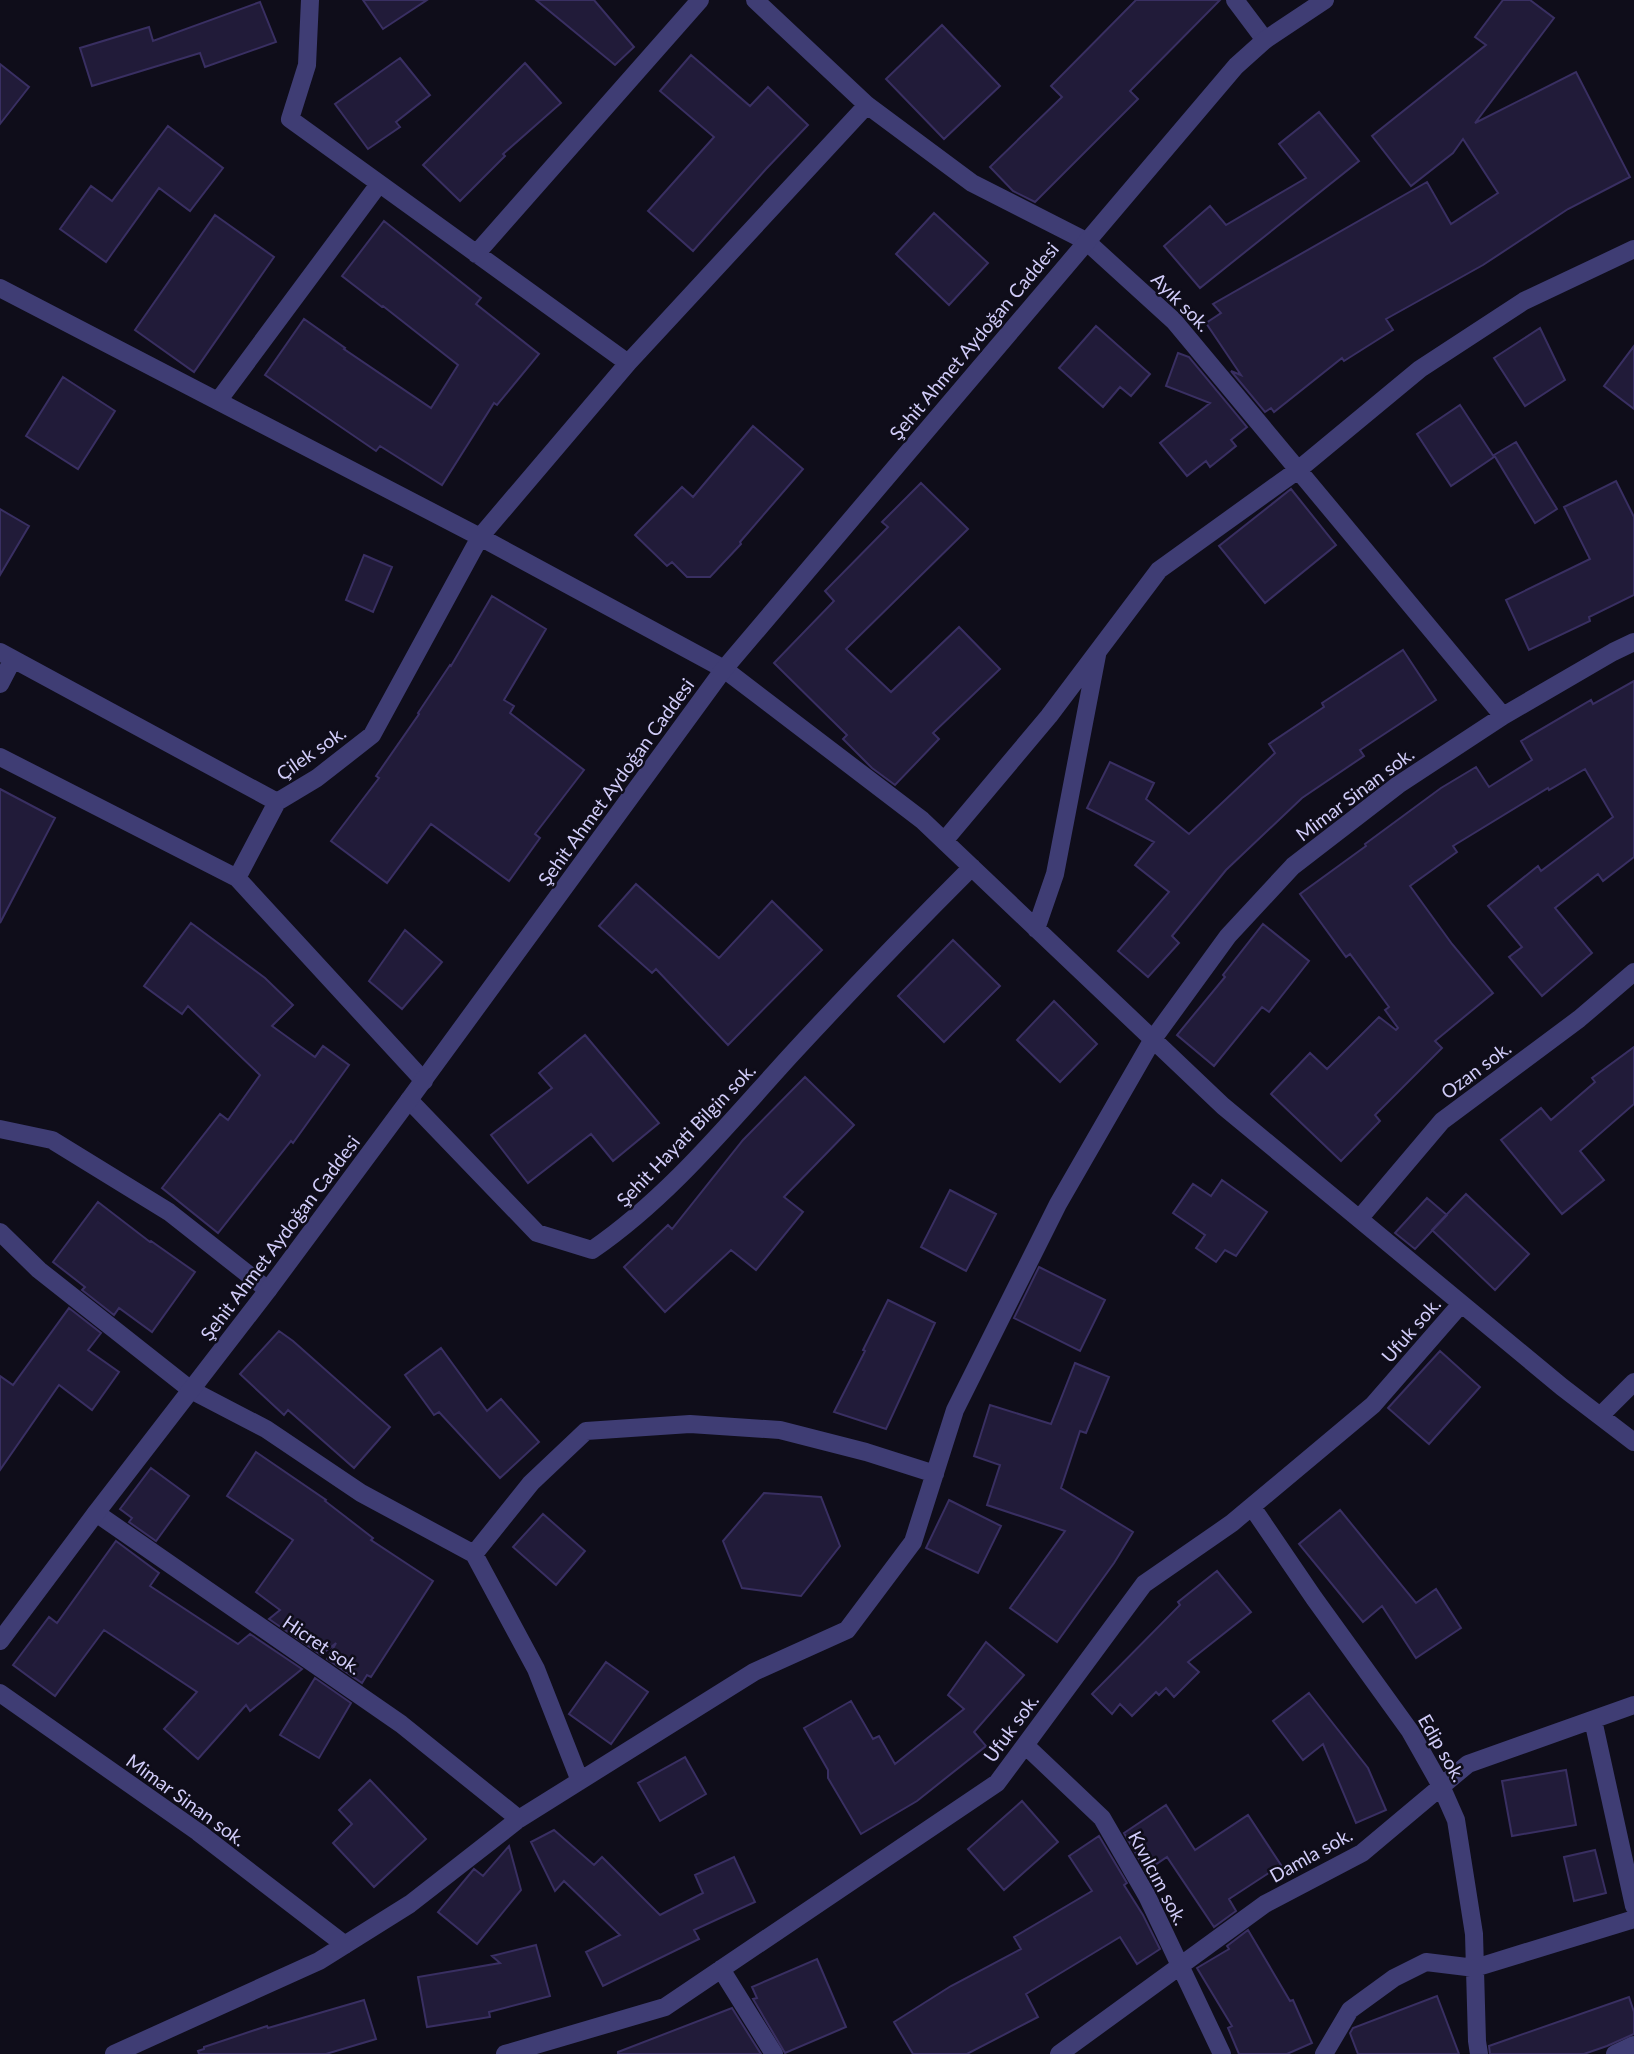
<svg xmlns="http://www.w3.org/2000/svg" width="1634" height="2054" font-family="Lato,sans-serif">
	<rect width="100%" height="100%" fill="#0f0d1a"/>
	<!-- building -->
	<path fill="#211b39" stroke="#392f62" stroke-width="2" d="M 363,0 L 427,0 L 383,29 Z
		M 536,0 L 594,0 L 634,47 L 615,65 Z
		M 1136,0 L 1220,0 L 1130,91 L 1138,99 L 1035,202 L 1013,191 L 990,167 L 1062,97 L 1051,86 Z
		M 1503,0 L 1530,0 L 1554,18 L 1475,123 L 1576,72 L 1630,177 L 1568,209 L 1483,265 L 1386,319 L 1393,330 L 1344,361 L 1342,358 L 1274,412 L 1271,408 L 1265,412 L 1231,371 L 1241,375 L 1206,323 L 1221,313 L 1213,304 L 1427,182 L 1451,224 L 1498,193 L 1463,139 L 1453,153 L 1411,186 L 1372,136 L 1486,45 L 1475,37 Z
		M 260,2 L 276,42 L 205,67 L 200,53 L 92,86 L 80,48 L 149,27 L 153,41 Z
		M 942,25 L 1000,86 L 944,139 L 886,79 Z
		M 691,55 L 750,106 L 768,87 L 808,125 L 766,169 L 693,251 L 648,211 L 714,137 L 660,91 Z
		M 400,58 L 430,95 L 396,122 L 400,127 L 368,149 L 335,104 Z
		M 525,63 L 561,103 L 503,154 L 505,156 L 460,201 L 423,165 Z
		M 0,64 L 29,87 L 0,124 Z
		M 1319,112 L 1359,161 L 1200,288 L 1164,246 L 1210,206 L 1226,225 L 1306,178 L 1279,144 Z
		M 168,126 L 223,168 L 190,211 L 159,188 L 106,262 L 60,229 L 91,186 L 112,201 Z
		M 934,213 L 988,263 L 949,305 L 896,254 Z
		M 215,215 L 274,257 L 194,372 L 135,330 Z
		M 384,221 L 481,298 L 476,304 L 539,354 L 497,405 L 494,403 L 442,485 L 380,446 L 376,451 L 265,375 L 304,319 L 345,348 L 344,349 L 431,408 L 458,365 L 383,306 L 382,307 L 342,276 Z
		M 1096,326 L 1150,374 L 1131,396 L 1120,387 L 1103,407 L 1059,368 Z
		M 1540,328 L 1565,380 L 1525,406 L 1494,358 Z
		M 1634,346 L 1634,409 L 1604,386 Z
		M 1178,353 L 1189,357 L 1247,427 L 1231,440 L 1236,446 L 1210,467 L 1206,461 L 1187,476 L 1160,443 L 1210,403 L 1166,386 Z
		M 63,377 L 115,411 L 78,469 L 26,436 Z
		M 1460,405 L 1494,457 L 1451,486 L 1417,434 Z
		M 753,426 L 803,469 L 740,542 L 741,544 L 710,577 L 687,577 L 672,562 L 667,566 L 635,535 L 682,487 L 693,497 Z
		M 1516,442 L 1557,509 L 1535,523 L 1494,455 Z
		M 1616,481 L 1634,517 L 1634,595 L 1589,617 L 1590,621 L 1529,650 L 1506,600 L 1590,559 L 1564,507 Z
		M 921,483 L 968,529 L 846,649 L 891,692 L 959,627 L 1000,669 L 933,733 L 939,739 L 895,785 L 872,768 L 843,739 L 847,735 L 774,663 L 834,601 L 825,591 L 888,527 L 882,522 Z
		M 1291,489 L 1336,545 L 1265,603 L 1219,546 Z
		M 0,509 L 29,526 L 0,575 Z
		M 364,555 L 392,567 L 373,612 L 346,600 Z
		M 492,596 L 546,629 L 504,700 L 514,706 L 510,713 L 584,770 L 535,834 L 540,838 L 509,881 L 431,824 L 387,883 L 331,841 L 379,778 L 376,776 L 419,714 L 418,713 L 450,665 L 451,666 Z
		M 1403,650 L 1436,700 L 1360,750 L 1364,756 L 1302,798 L 1226,870 L 1172,936 L 1179,943 L 1148,977 L 1118,951 L 1169,892 L 1135,865 L 1154,842 L 1087,808 L 1110,762 L 1154,783 L 1146,799 L 1189,834 L 1275,753 L 1269,744 L 1324,707 L 1322,703 Z
		M 1634,681 L 1634,857 L 1603,881 L 1598,874 L 1555,908 L 1592,953 L 1542,996 L 1509,957 L 1522,947 L 1488,906 L 1538,866 L 1541,871 L 1613,817 L 1585,769 L 1549,790 L 1548,788 L 1453,846 L 1457,852 L 1410,886 L 1452,944 L 1493,993 L 1435,1041 L 1442,1048 L 1375,1115 L 1380,1121 L 1341,1161 L 1271,1094 L 1310,1053 L 1327,1069 L 1379,1017 L 1396,1030 L 1398,1028 L 1385,1010 L 1389,1007 L 1350,954 L 1346,957 L 1300,894 L 1366,846 L 1365,844 L 1441,788 L 1476,767 L 1489,787 L 1532,760 L 1521,741 L 1591,700 L 1593,704 Z
		M 0,789 L 55,818 L 0,923 Z
		M 636,884 L 719,958 L 772,901 L 822,950 L 728,1045 L 656,969 L 652,973 L 599,926 Z
		M 191,923 L 265,978 L 293,1005 L 272,1026 L 315,1057 L 323,1046 L 349,1065 L 293,1143 L 291,1141 L 218,1233 L 162,1188 L 220,1114 L 228,1120 L 260,1075 L 188,1006 L 182,1014 L 144,986 Z
		M 1263,924 L 1309,961 L 1269,1012 L 1262,1007 L 1214,1066 L 1177,1035 L 1225,977 L 1223,975 Z
		M 405,930 L 442,962 L 402,1009 L 369,981 Z
		M 953,940 L 1000,986 L 944,1042 L 898,996 Z
		M 1054,1001 L 1097,1044 L 1060,1082 L 1017,1040 Z
		M 585,1035 L 659,1123 L 613,1161 L 591,1134 L 528,1183 L 491,1135 L 552,1088 L 539,1073 Z
		M 1634,1047 L 1634,1104 L 1580,1151 L 1604,1180 L 1562,1214 L 1501,1140 L 1541,1108 L 1551,1120 L 1595,1082 L 1592,1078 Z
		M 805,1077 L 854,1125 L 784,1197 L 803,1212 L 756,1270 L 731,1250 L 665,1312 L 624,1267 L 668,1225 L 672,1229 L 743,1140 Z
		M 1222,1180 L 1267,1212 L 1236,1256 L 1225,1250 L 1216,1262 L 1196,1248 L 1205,1235 L 1173,1213 L 1193,1184 L 1211,1196 Z
		M 950,1190 L 996,1214 L 966,1271 L 921,1247 Z
		M 1466,1194 L 1529,1254 L 1495,1290 L 1432,1230 Z
		M 1427,1198 L 1447,1215 L 1415,1249 L 1395,1233 Z
		M 98,1202 L 150,1242 L 151,1241 L 195,1272 L 152,1332 L 119,1308 L 114,1315 L 82,1290 L 85,1287 L 53,1262 Z
		M 1039,1267 L 1105,1300 L 1080,1351 L 1014,1318 Z
		M 888,1300 L 935,1323 L 886,1429 L 834,1412 L 865,1351 L 863,1350 Z
		M 69,1308 L 101,1333 L 88,1350 L 119,1372 L 92,1410 L 59,1385 L 0,1470 L 0,1376 L 13,1385 Z
		M 279,1331 L 293,1341 L 390,1427 L 354,1468 L 288,1410 L 284,1415 L 240,1374 Z
		M 441,1348 L 487,1411 L 501,1399 L 539,1442 L 500,1478 L 439,1412 L 434,1415 L 405,1375 Z
		M 1440,1351 L 1480,1387 L 1429,1444 L 1388,1408 Z
		M 1075,1363 L 1109,1377 L 1086,1433 L 1080,1431 L 1061,1488 L 1133,1532 L 1114,1563 L 1057,1642 L 1010,1608 L 1065,1531 L 987,1505 L 1000,1465 L 974,1456 L 990,1405 L 1051,1424 Z
		M 256,1452 L 326,1500 L 325,1501 L 373,1538 L 371,1540 L 433,1581 L 371,1677 L 367,1675 L 362,1683 L 327,1659 L 336,1643 L 321,1655 L 269,1619 L 280,1610 L 256,1592 L 293,1540 L 227,1496 Z
		M 151,1468 L 189,1496 L 156,1541 L 129,1522 L 132,1518 L 120,1509 Z
		M 764,1493 L 821,1497 L 840,1546 L 801,1596 L 742,1588 L 723,1541 Z
		M 949,1500 L 1001,1526 L 978,1573 L 926,1548 Z
		M 1340,1510 L 1416,1603 L 1436,1589 L 1461,1628 L 1416,1658 L 1382,1606 L 1363,1622 L 1299,1544 Z
		M 543,1514 L 585,1551 L 556,1585 L 513,1547 Z
		M 116,1541 L 159,1573 L 150,1586 L 238,1644 L 250,1634 L 302,1669 L 250,1711 L 246,1705 L 198,1759 L 164,1729 L 197,1692 L 104,1630 L 55,1696 L 13,1665 L 49,1617 L 57,1623 Z
		M 1217,1571 L 1251,1612 L 1188,1662 L 1199,1672 L 1174,1697 L 1166,1688 L 1159,1695 L 1156,1692 L 1132,1716 L 1120,1704 L 1112,1714 L 1092,1694 L 1180,1605 L 1178,1602 Z
		M 986,1642 L 1024,1675 L 974,1732 L 986,1746 L 917,1801 L 861,1834 L 828,1778 L 828,1770 L 804,1728 L 851,1701 L 873,1739 L 879,1736 L 895,1764 L 964,1709 L 948,1695 Z
		M 606,1662 L 648,1692 L 611,1744 L 569,1714 Z
		M 315,1678 L 351,1703 L 319,1758 L 280,1735 Z
		M 1309,1693 L 1368,1768 L 1386,1810 L 1356,1823 L 1323,1744 L 1303,1760 L 1273,1721 Z
		M 685,1757 L 706,1794 L 660,1821 L 638,1783 Z
		M 1566,1770 L 1576,1825 L 1512,1836 L 1502,1781 Z
		M 370,1780 L 426,1839 L 374,1887 L 333,1843 L 352,1824 L 339,1810 Z
		M 1022,1801 L 1058,1842 L 1004,1890 L 968,1849 Z
		M 1166,1805 L 1195,1850 L 1248,1815 L 1281,1865 L 1229,1899 L 1236,1911 L 1214,1927 L 1167,1857 L 1146,1871 L 1124,1833 Z
		M 554,1830 L 594,1865 L 602,1857 L 660,1915 L 703,1893 L 695,1875 L 734,1857 L 755,1902 L 694,1930 L 699,1939 L 603,1986 L 586,1952 L 620,1935 L 564,1881 L 555,1891 L 531,1842 Z
		M 1099,1836 L 1127,1883 L 1124,1885 L 1143,1915 L 1160,1949 L 1137,1964 L 1120,1937 L 1026,1994 L 1038,2017 L 967,2054 L 913,2054 L 894,2022 L 951,1986 L 1021,1949 L 1014,1937 L 1092,1891 L 1069,1856 Z
		M 509,1846 L 521,1890 L 477,1944 L 438,1912 L 474,1869 L 483,1876 Z
		M 1595,1850 L 1606,1893 L 1574,1901 L 1564,1857 Z
		M 1248,1930 L 1290,2001 L 1293,2000 L 1312,2043 L 1287,2054 L 1239,2054 L 1228,2028 L 1232,2026 L 1197,1968 L 1229,1949 L 1227,1946 Z
		M 536,1945 L 550,1996 L 489,2012 L 490,2017 L 427,2027 L 418,1977 L 500,1963 L 492,1956 Z
		M 817,1959 L 846,2027 L 785,2053 L 753,1999 L 757,1998 L 752,1987 Z
		M 1437,1996 L 1459,2054 L 1358,2054 L 1350,2033 L 1353,2028 Z
		M 1629,1997 L 1634,2012 L 1634,2034 L 1607,2046 L 1584,2054 L 1490,2054 L 1489,2046 Z
		M 364,2000 L 376,2039 L 326,2054 L 199,2054 L 198,2051 L 204,2049 L 204,2047 L 267,2026 L 268,2028 Z
		M 732,2008 L 761,2054 L 618,2054 L 618,2052 Z"/>
	<g fill="none" stroke-linecap="round" stroke-linejoin="round">
		<!-- minor -->
		<path stroke="#3f3d74" stroke-width="18" d="M 755,0 L 867,105 L 972,183 L 1086,241 L 1174,321 L 1503,716
			M 1235,0 L 1265,40
			M 476,254 L 700,0
			M 0,288 L 480,537 L 724,669 L 922,820 L 1223,1106 L 1562,1387 L 1634,1442
			M 628,363 L 867,105
			M 218,401 L 379,184
			M 0,652 L 277,802 L 317,778 L 372,735 L 480,537 L 628,363 L 290,119 L 307,65 L 310,0
			M 0,684 L 13,659
			M 0,757 L 237,878 L 277,802
			M 944,841 L 1049,716 L 1159,570 L 1298,470 L 1420,369 L 1524,301 L 1634,249
			M 237,878 L 424,1081
			M 1036,929 L 1055,874 L 1097,655
			M 409,1100 L 537,1233 L 592,1250 C 668,1198 728,1124 790,1056 C 849,992 910,929 972,867
			M 0,1129 L 52,1140 L 169,1212 L 268,1290
			M 1359,1219 L 1442,1121 L 1579,1019 L 1634,972
			M 0,1232 L 39,1270 L 191,1390 L 266,1429 L 361,1493 L 474,1554 L 536,1669 L 580,1781
			M 1600,1416 L 1634,1382
			M 1252,1507 L 1314,1598 L 1410,1731 L 1441,1786 L 1456,1820 L 1474,1934 L 1477,2041 L 1479,2054
			M 96,1513 L 401,1724 L 519,1819
			M 474,1554 L 531,1483 L 586,1431 L 690,1424 L 780,1430 L 866,1452 L 935,1474
			M 0,1693 L 198,1832 L 345,1945
			M 1593,1720 L 1634,1906
			M 1025,1745 L 1102,1818 L 1147,1896 L 1222,2054
			M 721,1969 L 774,2054
			M 114,2054 L 319,1961 L 410,1904 L 519,1819 L 754,1672 L 847,1630 L 913,1542 L 955,1410 L 1058,1204 L 1153,1039 L 1228,936 L 1293,866 L 1398,785 L 1503,716 L 1613,652 L 1634,642
			M 505,2054 L 665,2007 L 997,1783 L 1144,1584 L 1232,1523 L 1373,1405 L 1461,1304
			M 1059,2054 L 1265,1904 L 1362,1853 L 1468,1764 L 1634,1705
			M 1324,2054 L 1350,2010 L 1394,1978 L 1426,1962 L 1475,1968 L 1634,1919
			M 1615,2054 L 1634,2045"/>
		<!-- tertiary -->
		<path stroke="#3f3d74" stroke-width="18" d="M 0,1641 L 96,1513 L 268,1290 L 409,1100 L 724,669 L 1236,66 L 1265,40 L 1325,0"/>
	</g>
	<g text-anchor="middle" stroke-width="5" stroke-linejoin="round" paint-order="stroke">
		<!-- street labels -->
		<g font-size="19" fill="#d1ccf9" stroke="#0f0d1a">
			<text transform="translate(1181 302) rotate(45)" y="7">Ayık sok.</text>
			<text transform="translate(974 341) rotate(-50)" y="7">Şehit Ahmet Aydoğan Caddesi</text>
			<text transform="translate(311 753) rotate(-35)" y="7">Çilek sok.</text>
			<text transform="translate(616 782) rotate(-54)" y="7">Şehit Ahmet Aydoğan Caddesi</text>
			<text transform="translate(1355 794) rotate(-37)" y="7">Mimar Sinan sok.</text>
			<text transform="translate(1476 1070) rotate(-37)" y="7">Ozan sok.</text>
			<text transform="translate(686 1135) rotate(-46)" y="7">Şehit Hayati Bilgin sok.</text>
			<text transform="translate(280 1238) rotate(-53)" y="7">Şehit Ahmet Aydoğan Caddesi</text>
			<text transform="translate(1411 1330) rotate(-49)" y="7">Ufuk sok.</text>
			<text transform="translate(322 1645) rotate(34)" y="7">Hicret sok.</text>
			<text transform="translate(1011 1728) rotate(-54)" y="7">Ufuk sok.</text>
			<text transform="translate(1442 1748) rotate(60)" y="7">Edip sok.</text>
			<text transform="translate(186 1800) rotate(36)" y="7">Mimar Sinan sok.</text>
			<text transform="translate(1311 1855) rotate(-29)" y="7">Damla sok.</text>
			<text transform="translate(1158 1878) rotate(62)" y="7">Kıvılcım sok.</text>
		</g>
	</g>
</svg>
